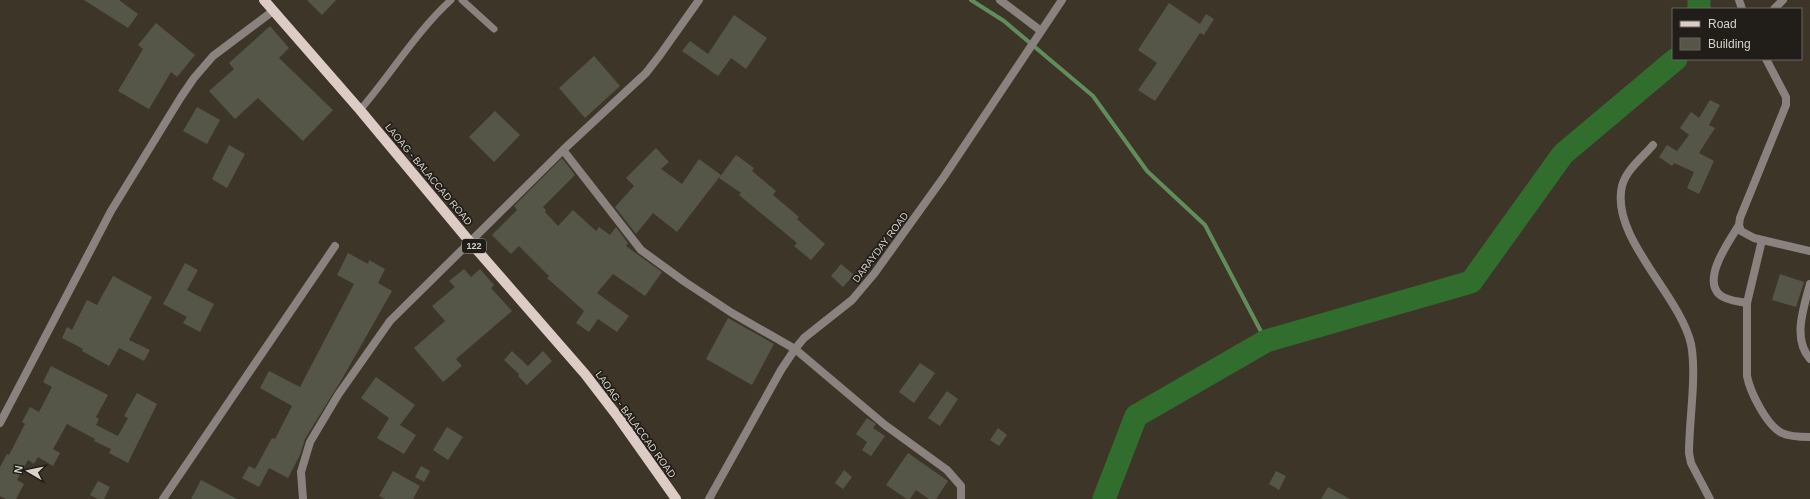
<svg xmlns="http://www.w3.org/2000/svg" width="1810" height="499" font-family="Arial,sans-serif">
	<rect width="100%" height="100%" fill="#3e3529"/>
	<g fill="none" stroke-linecap="round" stroke-linejoin="round">
		<!-- stream -->
		<path stroke="#638c5d" stroke-width="4" d="M 971,0 L 1004,21 L 1093,96 L 1147,171 L 1205,225 L 1266,341"/>
		<!-- river -->
		<path stroke="#316e2e" stroke-width="23" d="M 1699,9 L 1699,0
			M 1104,499 L 1136,416 L 1266,341 L 1471,282 L 1563,154 L 1676,59"/>
	</g>
	<!-- building -->
	<path fill="#555647" d="M 84,0 L 119,0 L 138,14 L 128,28 Z
		M 307,0 L 336,0 L 322,15 Z
		M 1169,3 L 1200,24 L 1206,14 L 1214,19 L 1204,35 L 1200,33 L 1155,101 L 1138,90 L 1157,63 L 1138,50 Z
		M 734,15 L 767,38 L 746,69 L 731,58 L 718,76 L 682,51 L 690,41 L 708,54 Z
		M 156,23 L 195,55 L 177,77 L 171,72 L 149,109 L 118,91 L 143,49 L 138,45 Z
		M 270,26 L 289,48 L 279,58 L 333,110 L 303,141 L 258,98 L 235,119 L 209,91 L 234,69 L 229,63 Z
		M 594,56 L 620,86 L 585,118 L 559,88 Z
		M 1710,100 L 1720,105 L 1709,125 L 1715,128 L 1699,153 L 1714,161 L 1699,194 L 1687,188 L 1694,172 L 1674,163 L 1672,166 L 1659,157 L 1667,145 L 1677,151 L 1689,135 L 1680,128 L 1691,112 L 1699,118 Z
		M 197,107 L 220,120 L 207,144 L 183,131 Z
		M 495,111 L 520,135 L 494,162 L 469,137 Z
		M 229,145 L 245,154 L 227,188 L 212,179 Z
		M 656,148 L 669,162 L 661,169 L 682,184 L 699,159 L 721,175 L 677,232 L 653,213 L 636,234 L 615,207 L 634,186 L 626,178 Z
		M 736,155 L 754,168 L 752,171 L 776,191 L 773,195 L 799,217 L 797,219 L 825,244 L 811,260 L 794,246 L 797,243 L 739,195 L 741,193 L 719,178 Z
		M 562,158 L 575,175 L 543,207 L 546,210 L 545,212 L 558,226 L 573,210 L 596,231 L 599,227 L 610,235 L 616,227 L 628,243 L 626,246 L 662,272 L 645,296 L 613,274 L 597,293 L 629,316 L 617,332 L 598,319 L 589,332 L 576,323 L 584,311 L 547,278 L 549,276 L 519,246 L 511,254 L 492,235 L 517,210 L 514,206 Z
		M 348,253 L 368,264 L 369,260 L 385,269 L 378,283 L 392,291 L 342,379 L 305,439 L 300,455 L 288,478 L 269,468 L 259,487 L 242,478 L 249,466 L 255,469 L 272,438 L 275,439 L 292,406 L 260,388 L 269,371 L 300,387 L 354,284 L 337,275 Z
		M 185,263 L 198,270 L 187,290 L 214,304 L 200,332 L 183,323 L 187,317 L 163,304 Z
		M 841,264 L 854,275 L 843,287 L 831,276 Z
		M 464,269 L 471,277 L 480,269 L 494,285 L 491,288 L 512,311 L 456,359 L 462,366 L 443,382 L 414,348 L 445,321 L 432,306 L 455,287 L 449,281 Z
		M 1780,274 L 1804,282 L 1796,307 L 1772,300 Z
		M 113,276 L 152,297 L 129,340 L 150,350 L 144,361 L 119,348 L 109,366 L 82,351 L 83,349 L 62,338 L 67,327 L 72,330 L 87,300 L 97,305 Z
		M 728,318 L 774,344 L 752,385 L 706,359 Z
		M 512,351 L 528,366 L 543,351 L 552,361 L 527,385 L 518,376 L 519,374 L 504,360 Z
		M 920,363 L 935,373 L 914,403 L 899,392 Z
		M 51,366 L 108,395 L 96,417 L 99,419 L 96,425 L 118,436 L 128,418 L 124,416 L 137,393 L 157,404 L 128,463 L 109,453 L 111,449 L 94,441 L 95,439 L 67,424 L 53,449 L 60,453 L 53,466 L 38,457 L 34,464 L 28,460 L 17,480 L 24,484 L 16,499 L 6,499 L 0,496 L 0,467 L 7,454 L 9,455 L 25,424 L 22,422 L 30,407 L 39,412 L 52,387 L 43,382 Z
		M 376,377 L 415,405 L 400,425 L 416,435 L 404,454 L 377,438 L 389,418 L 361,398 Z
		M 947,391 L 958,399 L 940,426 L 928,418 Z
		M 867,418 L 876,424 L 873,428 L 885,436 L 871,456 L 862,450 L 867,442 L 856,434 Z
		M 447,427 L 463,437 L 448,460 L 433,450 Z
		M 998,428 L 1007,435 L 999,446 L 990,440 Z
		M 908,453 L 948,481 L 936,499 L 929,499 L 916,490 L 910,499 L 907,499 L 886,485 Z
		M 421,466 L 430,471 L 424,482 L 415,477 Z
		M 844,470 L 852,477 L 843,489 L 835,483 Z
		M 393,471 L 420,486 L 413,499 L 385,499 L 379,496 Z
		M 1276,471 L 1286,476 L 1279,490 L 1269,484 Z
		M 201,480 L 237,499 L 191,499 Z
		M 98,481 L 110,487 L 104,499 L 98,499 L 90,495 Z
		M 1328,487 L 1350,499 L 1321,499 Z"/>
	<g fill="none" stroke-linecap="round" stroke-linejoin="round">
		<!-- service -->
		<path stroke="#8a827f" stroke-width="7" d="M 462,0 L 494,29
			M 360,110 C 391,74 416,32 451,0"/>
		<!-- minor -->
		<path stroke="#8a827f" stroke-width="8" d="M 1000,0 L 1041,31
			M 1739,0 L 1742,9
			M 1774,9 L 1783,0
			M 1766,59 L 1786,97 L 1786,105 L 1740,218 L 1739,225 L 1741,231 L 1754,238 L 1810,251
			M 1653,145 C 1643,157 1626,170 1622,186 C 1610,237 1680,295 1691,344 C 1697,375 1689,420 1689,453 L 1691,463 L 1710,499
			M 563,150 L 641,250 L 685,282 L 732,313 L 795,349 L 885,425 L 947,470 L 961,486 L 961,499
			M 1739,225 C 1730,240 1701,279 1720,295 C 1727,301 1738,301 1747,303
			M 1762,240 L 1747,303 L 1747,376 C 1750,392 1767,426 1782,433 C 1790,437 1801,437 1810,437
			M 1810,284 C 1804,307 1792,338 1810,359
			M 0,423 L 111,211 L 181,97 L 194,78 L 213,56 L 273,11
			M 163,499 L 335,246
			M 303,499 L 301,472 L 310,442 L 338,395 L 390,321 L 563,150 L 646,73 L 660,55 L 699,0"/>
		<!-- tertiary -->
		<path stroke="#8a827f" stroke-width="8" d="M 709,499 L 781,370 L 795,349 L 804,338 L 852,300 L 874,274 L 943,178 L 1062,0"/>
		<!-- primary -->
		<path stroke="#ddccc6" stroke-width="10" d="M 264,0 L 360,110 L 470,242 L 585,374 L 618,417 L 676,499"/>
	</g>
	<g text-anchor="middle" stroke-width="3.5" stroke-linejoin="round" paint-order="stroke">
		<!-- shield labels -->
		<rect fill="#211d18" stroke="#a09c95" stroke-width="1" x="462" y="239" width="24" height="14" rx="3"/>
		<g font-size="9" font-weight="bold" fill="#d7d2ca">
			<text x="474" y="249">122</text>
		</g>
		<!-- street labels -->
		<g font-size="10" fill="#d7d2ca" stroke="#211d18">
			<text transform="translate(429 174) rotate(50)" y="4">LAOAG - BALACCAD ROAD</text>
			<text transform="translate(880 247) rotate(-53)" y="4">DARAYDAY ROAD</text>
			<text transform="translate(636 424) rotate(54)" y="4">LAOAG - BALACCAD ROAD</text>
		</g>
	</g>
	<!-- legend -->
	<rect x="1672" y="8" width="130" height="52" fill="#211d18" stroke="#6a655f"/>
	<rect x="1680" y="21" width="20" height="6" fill="#ddccc6" stroke="#6a655f"/>
	<text x="1708" y="28" font-size="12" fill="#d7d2ca">Road</text>
	<rect x="1680" y="38" width="20" height="12" fill="#555647" stroke="#6a655f"/>
	<text x="1708" y="48" font-size="12" fill="#d7d2ca">Building</text>
	<!-- north arrow -->
	<g transform="translate(28 471) rotate(279)" stroke="#211d18" stroke-width="3" paint-order="stroke">
	<path d="M0-3L7 15L0 10L-7 15Z" fill="#d7d2ca"/>
	<text y="-6" font-size="11" font-weight="bold" text-anchor="middle" fill="#d7d2ca">N</text>
	</g>
</svg>
